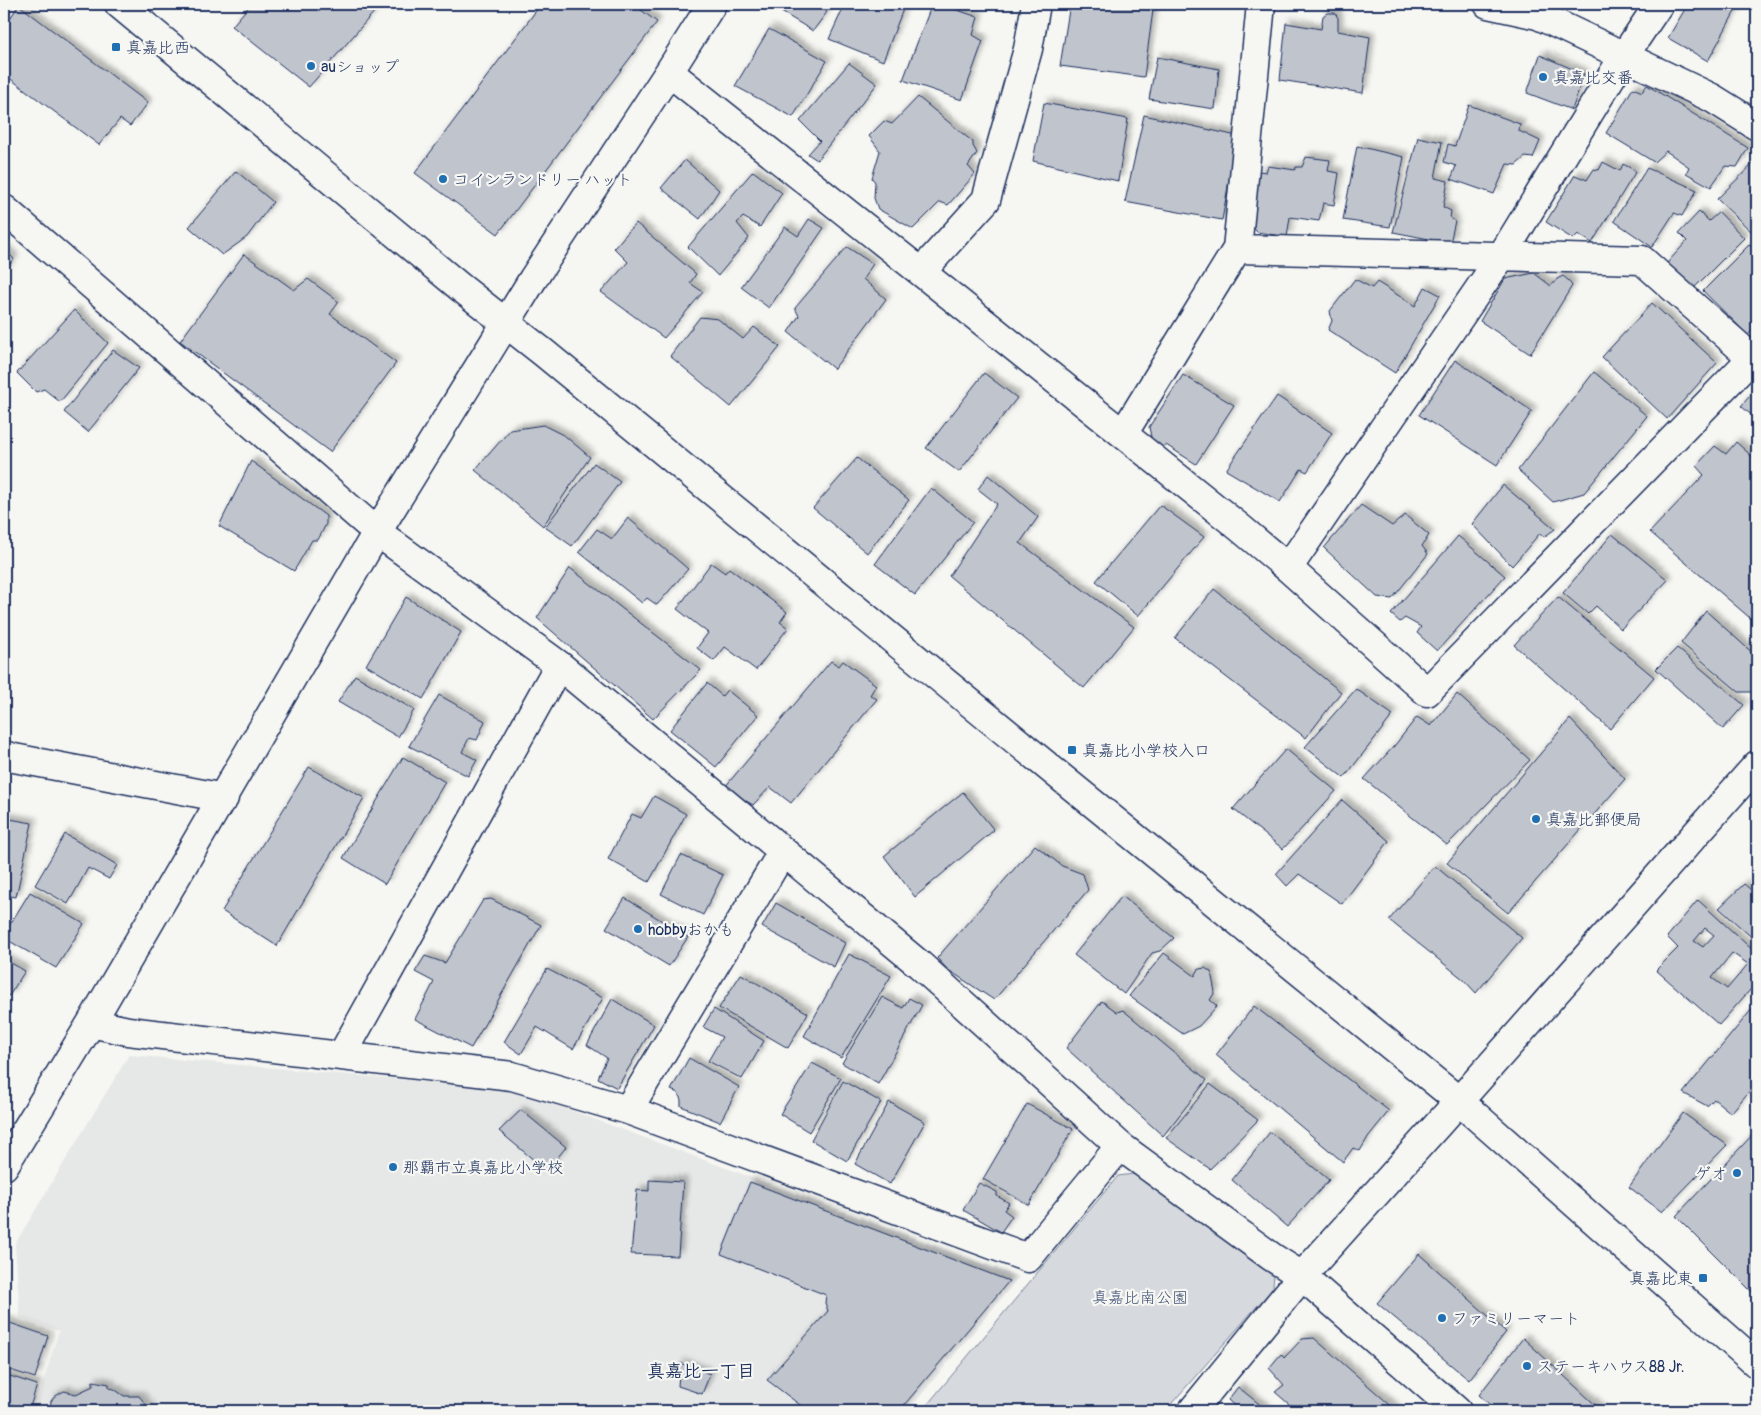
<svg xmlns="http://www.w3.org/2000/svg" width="1761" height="1415" font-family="Pangolin,'Klee One',sans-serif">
	<defs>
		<filter id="shadow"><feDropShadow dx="4.5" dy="-4.5" stdDeviation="2.5" flood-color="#0004"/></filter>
	</defs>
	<rect width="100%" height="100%" fill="#f6f6f2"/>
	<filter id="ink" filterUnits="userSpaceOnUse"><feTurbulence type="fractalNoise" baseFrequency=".02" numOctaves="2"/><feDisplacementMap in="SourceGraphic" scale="10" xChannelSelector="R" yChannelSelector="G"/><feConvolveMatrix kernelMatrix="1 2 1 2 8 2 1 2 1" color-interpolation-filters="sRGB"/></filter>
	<g filter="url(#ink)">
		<!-- built -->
		<path fill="#e6e7e7" d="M 129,1055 L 516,1090 L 1019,1277 L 908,1411 L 34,1411 L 59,1331 L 20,1318 L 15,1244 Z"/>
		<!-- green -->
		<path fill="#d6d9dd" stroke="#78849e" d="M 1141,1173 L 1274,1273 L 1273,1288 L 1165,1411 L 922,1411 L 1118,1176 Z"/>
		<!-- building -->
		<path fill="#c0c4cd" stroke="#1b2f5e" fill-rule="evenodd" filter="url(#shadow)" d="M 251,4 L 381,4 L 309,87 L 232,26 Z
			M 541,4 L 633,4 L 657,22 L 498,234 L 415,173 Z
			M 768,4 L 825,4 L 822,8 L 827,12 L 813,31 Z
			M 845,4 L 905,4 L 883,61 L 829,39 Z
			M 932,4 L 939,4 L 978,17 L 973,35 L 983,41 L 962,100 L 903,80 Z
			M 1070,4 L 1112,4 L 1153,10 L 1144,77 L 1060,66 Z
			M 1688,4 L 1739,4 L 1708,61 L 1668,38 Z
			M 19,5 L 148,103 L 130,126 L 120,119 L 99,145 L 4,74 L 4,27 Z
			M 1327,13 L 1335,13 L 1338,18 L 1338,31 L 1370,37 L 1363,93 L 1280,80 L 1286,23 L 1321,29 L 1323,16 Z
			M 769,29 L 827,61 L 793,117 L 735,86 Z
			M 1540,55 L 1584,74 L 1572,110 L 1527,93 Z
			M 1157,57 L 1219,69 L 1215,109 L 1149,99 Z
			M 849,63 L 877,84 L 817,160 L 808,154 L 820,141 L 800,121 Z
			M 1647,85 L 1748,148 L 1737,167 L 1725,166 L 1711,187 L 1686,173 L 1689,167 L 1666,151 L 1654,162 L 1606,133 L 1633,88 L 1642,92 Z
			M 918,97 L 973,142 L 973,146 L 977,153 L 968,166 L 975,174 L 948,205 L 940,202 L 913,229 L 878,209 L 874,198 L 875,182 L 872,178 L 880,151 L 869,136 L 884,121 L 892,124 Z
			M 1044,103 L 1128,119 L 1118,181 L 1033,161 Z
			M 1469,105 L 1520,124 L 1519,131 L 1540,141 L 1533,158 L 1525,157 L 1516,165 L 1507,164 L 1494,194 L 1451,179 L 1456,166 L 1444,162 L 1448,144 L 1455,146 Z
			M 1144,115 L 1237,136 L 1222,220 L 1125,202 Z
			M 1418,137 L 1442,142 L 1435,178 L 1448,181 L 1443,207 L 1451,211 L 1450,218 L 1455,221 L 1450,243 L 1393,232 Z
			M 1357,146 L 1404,157 L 1390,227 L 1343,220 Z
			M 1306,157 L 1330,160 L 1328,171 L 1339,173 L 1334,205 L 1323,203 L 1319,221 L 1290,217 L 1287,237 L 1257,232 L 1251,225 L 1259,171 L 1266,172 L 1268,166 L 1295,170 L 1296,167 L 1302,167 Z
			M 685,160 L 719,190 L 700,219 L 661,188 Z
			M 1757,160 L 1757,232 L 1755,235 L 1717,199 Z
			M 1603,162 L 1620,171 L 1623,164 L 1636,171 L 1592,243 L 1578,234 L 1573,239 L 1546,222 L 1575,175 L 1587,180 L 1594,169 L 1599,170 Z
			M 1647,168 L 1697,190 L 1682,216 L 1674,213 L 1652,247 L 1614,221 Z
			M 236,171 L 273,202 L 247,237 L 222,255 L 189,227 Z
			M 753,171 L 782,193 L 760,227 L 743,217 L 737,223 L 749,238 L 718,276 L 688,247 Z
			M 1699,212 L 1709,221 L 1719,212 L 1744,238 L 1694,288 L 1667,263 L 1687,241 L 1679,233 Z
			M 809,219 L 824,228 L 769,308 L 741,287 L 785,227 L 798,236 Z
			M 636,223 L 696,274 L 690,283 L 703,292 L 664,338 L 601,292 L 628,262 L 614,248 Z
			M 1749,245 L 1757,253 L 1757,326 L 1748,335 L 1703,291 Z
			M 847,247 L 873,264 L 863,279 L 886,299 L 834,369 L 788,332 L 799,316 L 795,308 Z
			M 4,249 L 14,259 L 4,272 Z
			M 244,254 L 294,290 L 308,279 L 339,302 L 330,314 L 396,363 L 330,452 L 180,341 Z
			M 1534,273 L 1551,286 L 1557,279 L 1563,276 L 1569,281 L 1572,286 L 1530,354 L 1480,321 L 1505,279 Z
			M 1355,279 L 1372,288 L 1377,282 L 1415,306 L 1425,287 L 1440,295 L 1395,373 L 1328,330 L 1332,321 L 1330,311 Z
			M 1652,303 L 1717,363 L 1667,419 L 1602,357 Z
			M 74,310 L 108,343 L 60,402 L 44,389 L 36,392 L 17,373 Z
			M 700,317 L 718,319 L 743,339 L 754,327 L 780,347 L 731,407 L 670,356 Z
			M 113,350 L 139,368 L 88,432 L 64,412 Z
			M 1455,360 L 1532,411 L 1497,465 L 1419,415 Z
			M 1594,372 L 1647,416 L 1584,493 L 1553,502 L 1518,470 Z
			M 984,373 L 1017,398 L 959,472 L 926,448 Z
			M 1183,375 L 1234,405 L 1196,464 L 1166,445 L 1161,448 L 1152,442 L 1149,427 Z
			M 1757,388 L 1757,420 L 1741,406 Z
			M 1277,396 L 1332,433 L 1307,472 L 1301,469 L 1280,502 L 1226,470 Z
			M 543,425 L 565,436 L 590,457 L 543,526 L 475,470 L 510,430 Z
			M 1736,442 L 1757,461 L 1757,624 L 1650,532 L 1704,475 L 1696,466 L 1715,446 L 1726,454 Z
			M 857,458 L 909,500 L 867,553 L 813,508 Z
			M 251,461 L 326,516 L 326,524 L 318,540 L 312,540 L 294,571 L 219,526 Z
			M 594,463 L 620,482 L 572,546 L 545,527 Z
			M 988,475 L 1038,517 L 1020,543 L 1134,627 L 1084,688 L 949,576 L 997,504 L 978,489 Z
			M 1503,485 L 1555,529 L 1544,537 L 1540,533 L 1512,566 L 1472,524 Z
			M 931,488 L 973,522 L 915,595 L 875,564 Z
			M 1160,505 L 1204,537 L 1138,616 L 1096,581 Z
			M 1361,505 L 1392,526 L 1405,515 L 1429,535 L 1422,546 L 1428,554 L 1392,599 L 1377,597 L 1324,548 Z
			M 628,518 L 688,569 L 657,605 L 647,598 L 642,603 L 579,552 L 597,529 L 612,539 Z
			M 1612,534 L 1668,580 L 1621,629 L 1596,606 L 1588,614 L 1563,593 Z
			M 1458,536 L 1505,576 L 1437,651 L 1417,633 L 1421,627 L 1405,618 L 1400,622 L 1391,614 Z
			M 711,563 L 725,573 L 729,568 L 787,612 L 780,622 L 788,628 L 756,670 L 725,647 L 714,661 L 697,648 L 708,633 L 677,609 Z
			M 570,568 L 701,670 L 653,719 L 537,618 Z
			M 1214,589 L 1341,692 L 1306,738 L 1175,638 Z
			M 406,597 L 461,632 L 423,699 L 366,665 Z
			M 1558,597 L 1654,677 L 1610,729 L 1514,645 Z
			M 1706,611 L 1757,657 L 1757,688 L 1754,692 L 1739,692 L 1681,643 Z
			M 1677,648 L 1744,705 L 1723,729 L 1656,669 Z
			M 831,661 L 839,666 L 843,661 L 876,685 L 870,695 L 877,699 L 791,803 L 770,787 L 753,805 L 724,788 Z
			M 355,675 L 414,710 L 398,737 L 338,702 Z
			M 707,683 L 722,696 L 727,690 L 758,715 L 716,767 L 670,730 Z
			M 1356,689 L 1393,715 L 1344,778 L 1305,747 Z
			M 1457,694 L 1530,760 L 1447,845 L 1364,779 L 1395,745 L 1417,717 L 1431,726 Z
			M 439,695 L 485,721 L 477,740 L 469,738 L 462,752 L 477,760 L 468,776 L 409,746 Z
			M 1570,719 L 1625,779 L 1508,913 L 1447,863 Z
			M 1286,749 L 1336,791 L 1283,849 L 1233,809 Z
			M 403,757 L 445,782 L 385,884 L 343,858 Z
			M 309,767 L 364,798 L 277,946 L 222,911 Z
			M 963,792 L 994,830 L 915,897 L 884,856 Z
			M 654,796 L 686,814 L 649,882 L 608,859 L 632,814 L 641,818 Z
			M 1342,800 L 1389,841 L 1342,904 L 1299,874 L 1287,886 L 1276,874 Z
			M 4,818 L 32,823 L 16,897 L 4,895 Z
			M 65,834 L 117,865 L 109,879 L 88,868 L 68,904 L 35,885 Z
			M 1035,845 L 1062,866 L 1083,874 L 1088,890 L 994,1000 L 947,969 L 937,958 Z
			M 681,855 L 723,875 L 703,915 L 661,894 Z
			M 1435,866 L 1522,938 L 1476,993 L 1463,979 L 1389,920 Z
			M 1744,884 L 1757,895 L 1757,942 L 1719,908 Z
			M 30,892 L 84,924 L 56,968 L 4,938 L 4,934 Z
			M 1122,896 L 1174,938 L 1160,951 L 1152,953 L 1124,994 L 1074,955 Z
			M 625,898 L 688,937 L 669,966 L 606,928 Z
			M 491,899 L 541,925 L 471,1048 L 415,1019 L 434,982 L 415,972 L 425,956 L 445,963 L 483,900 Z
			M 1698,900 L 1757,954 L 1757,982 L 1719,1025 L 1656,970 L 1678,948 L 1667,937 ZM 1705,928 L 1714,935 L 1703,947 L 1694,941 ZM 1732,953 L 1748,964 L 1727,989 L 1712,978 Z
			M 776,903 L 845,943 L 834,967 L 762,927 Z
			M 1164,953 L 1195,976 L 1199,969 L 1205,968 L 1211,972 L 1215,992 L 1210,1000 L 1217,1006 L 1199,1026 L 1183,1034 L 1129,996 Z
			M 849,954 L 891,976 L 841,1058 L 804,1036 Z
			M 4,959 L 25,971 L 9,996 L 4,994 Z
			M 547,969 L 603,998 L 573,1049 L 537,1027 L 521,1054 L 504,1042 Z
			M 741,974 L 808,1013 L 788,1048 L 719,1008 Z
			M 882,997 L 903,1008 L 909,998 L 922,1005 L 878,1084 L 842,1063 Z
			M 612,999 L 654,1025 L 617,1088 L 598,1078 L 607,1058 L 587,1045 Z
			M 1102,1001 L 1117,1012 L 1123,1010 L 1207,1080 L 1163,1136 L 1066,1048 Z
			M 1757,1003 L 1757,1082 L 1731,1113 L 1714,1099 L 1707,1106 L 1683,1093 Z
			M 1254,1006 L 1389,1111 L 1368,1137 L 1360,1151 L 1353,1148 L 1343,1162 L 1216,1055 Z
			M 714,1009 L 764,1041 L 742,1079 L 708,1061 L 722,1037 L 703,1027 Z
			M 689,1058 L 739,1087 L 720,1122 L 681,1106 L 681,1100 L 678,1093 L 671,1090 Z
			M 812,1063 L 841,1078 L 809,1132 L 780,1114 Z
			M 843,1081 L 881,1102 L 847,1161 L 811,1140 Z
			M 1210,1084 L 1258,1120 L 1210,1169 L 1166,1138 Z
			M 889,1102 L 925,1122 L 890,1184 L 855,1164 Z
			M 1027,1104 L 1073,1129 L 1029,1205 L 983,1179 Z
			M 521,1110 L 566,1147 L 547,1171 L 499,1131 Z
			M 1683,1113 L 1727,1145 L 1662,1212 L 1629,1187 Z
			M 1757,1130 L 1757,1297 L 1676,1216 Z
			M 1270,1132 L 1329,1180 L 1287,1227 L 1232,1180 Z
			M 649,1180 L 683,1182 L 678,1256 L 631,1254 L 637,1190 L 649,1191 Z
			M 750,1182 L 1009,1281 L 899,1411 L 808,1411 L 767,1380 L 828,1311 L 825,1303 L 826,1295 L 721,1254 Z
			M 979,1183 L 997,1192 L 997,1196 L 1009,1203 L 1004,1210 L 1012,1216 L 1001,1232 L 963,1210 Z
			M 1419,1254 L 1506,1332 L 1469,1380 L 1377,1303 Z
			M 4,1321 L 48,1336 L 35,1378 L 4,1368 Z
			M 1314,1338 L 1397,1411 L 1297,1411 L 1275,1392 L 1284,1385 L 1269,1368 L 1281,1354 L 1284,1358 L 1302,1339 Z
			M 1523,1338 L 1602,1411 L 1497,1411 L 1479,1395 Z
			M 680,1363 L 710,1374 L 702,1394 L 678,1386 Z
			M 4,1374 L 37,1385 L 29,1410 L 4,1402 Z
			M 93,1381 L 109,1384 L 109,1388 L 114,1389 L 124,1396 L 139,1396 L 151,1411 L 50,1411 L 51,1401 L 54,1397 L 64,1391 L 76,1394 L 93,1386 Z
			M 1238,1387 L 1268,1411 L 1240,1411 L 1228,1400 Z"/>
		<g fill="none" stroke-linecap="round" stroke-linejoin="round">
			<!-- minor casing -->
			<g stroke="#1b2f5e" stroke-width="31">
				<path id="minor" d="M 1488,4 L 1538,15 L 1712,98 L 1757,126
					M 669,72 L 921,272 L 1239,527 L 1288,568 L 1427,692 L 1757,353
					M 4,209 L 377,532 L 559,665 L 920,965 L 1120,1146 L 1272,1257 L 1302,1276 L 1457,1411
					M 1237,249 L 1642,260 L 1752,358
					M 921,272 L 986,200 L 1028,49 L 1036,4
					M 1123,434 L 1237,249 L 1261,4
					M 1288,568 L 1501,257 L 1624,56 L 1659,4
					M 4,755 L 14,758 L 224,798
					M 91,1023 L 128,1031 L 512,1076 L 628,1110 L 1028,1258 L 1120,1146
					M 342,1055 L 559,665
					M 628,1110 L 783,851
					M 4,1166 L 91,1023 L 377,532 L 533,279 L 669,72 L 712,4
					M 1192,1411 L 1302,1276 L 1459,1101"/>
			</g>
			<!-- tertiary casing -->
			<g stroke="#1b2f5e" stroke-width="31">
				<path id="tertiary" d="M 119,4 L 460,287 L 544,353 L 1052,770 L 1459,1101 L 1757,1364
					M 1459,1101 L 1757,765"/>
			</g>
			<!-- minor -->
			<use href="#minor" stroke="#f6f6f2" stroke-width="28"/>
			<!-- tertiary -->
			<use href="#tertiary" stroke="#f6f6f2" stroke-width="28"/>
		</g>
	</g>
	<!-- markers -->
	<g fill="#1f6fb2" stroke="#f6f6f2" stroke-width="2">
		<rect x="111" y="42" width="10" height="10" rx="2.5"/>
		<circle cx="311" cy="66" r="5"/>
		<circle cx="1543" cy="77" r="5"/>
		<circle cx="443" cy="179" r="5"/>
		<rect x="1067" y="745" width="10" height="10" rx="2.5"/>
		<circle cx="1536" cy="819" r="5"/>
		<circle cx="638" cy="929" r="5"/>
		<circle cx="393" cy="1167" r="5"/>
		<circle cx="1737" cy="1173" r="5"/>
		<rect x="1698" y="1273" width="10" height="10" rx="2.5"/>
		<circle cx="1442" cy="1318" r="5"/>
		<circle cx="1527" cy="1366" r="5"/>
	</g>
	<g text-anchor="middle" stroke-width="4.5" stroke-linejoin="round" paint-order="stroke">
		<!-- poi labels -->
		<g font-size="16" fill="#1b2f5e" stroke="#f6f6f2" text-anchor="start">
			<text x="126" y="53">真嘉比西</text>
			<text x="321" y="72">auショップ</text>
			<text x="1553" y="83">真嘉比交番</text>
			<text x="453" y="185">コインランドリー ハット</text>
			<text x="1082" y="756">真嘉比小学校入口</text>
			<text x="1546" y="825">真嘉比郵便局</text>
			<text x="648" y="935">hobbyおかも</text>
			<text x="403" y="1173">那覇市立真嘉比小学校</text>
			<text x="1727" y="1179" text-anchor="end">ゲオ</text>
			<text x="1693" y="1284" text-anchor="end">真嘉比東</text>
			<text x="1452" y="1324">ファミリーマート</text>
			<text x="1537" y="1372">ステーキハウス88 Jr.</text>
		</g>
		<!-- park labels -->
		<g font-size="16" fill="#405177" stroke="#f6f6f2">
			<text x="1140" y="1303">真嘉比南公園</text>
		</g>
		<!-- neighbourhood labels -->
		<g font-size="18" font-weight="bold" fill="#1b2f5e" stroke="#f6f6f2">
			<text x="701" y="1377">真嘉比一丁目</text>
		</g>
	</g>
	<!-- margin -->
	<rect width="1761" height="1415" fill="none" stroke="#f6f6f2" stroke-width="20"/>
	<rect x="10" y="10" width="1741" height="1395" fill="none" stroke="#1b2f5e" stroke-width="2" filter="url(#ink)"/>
</svg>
